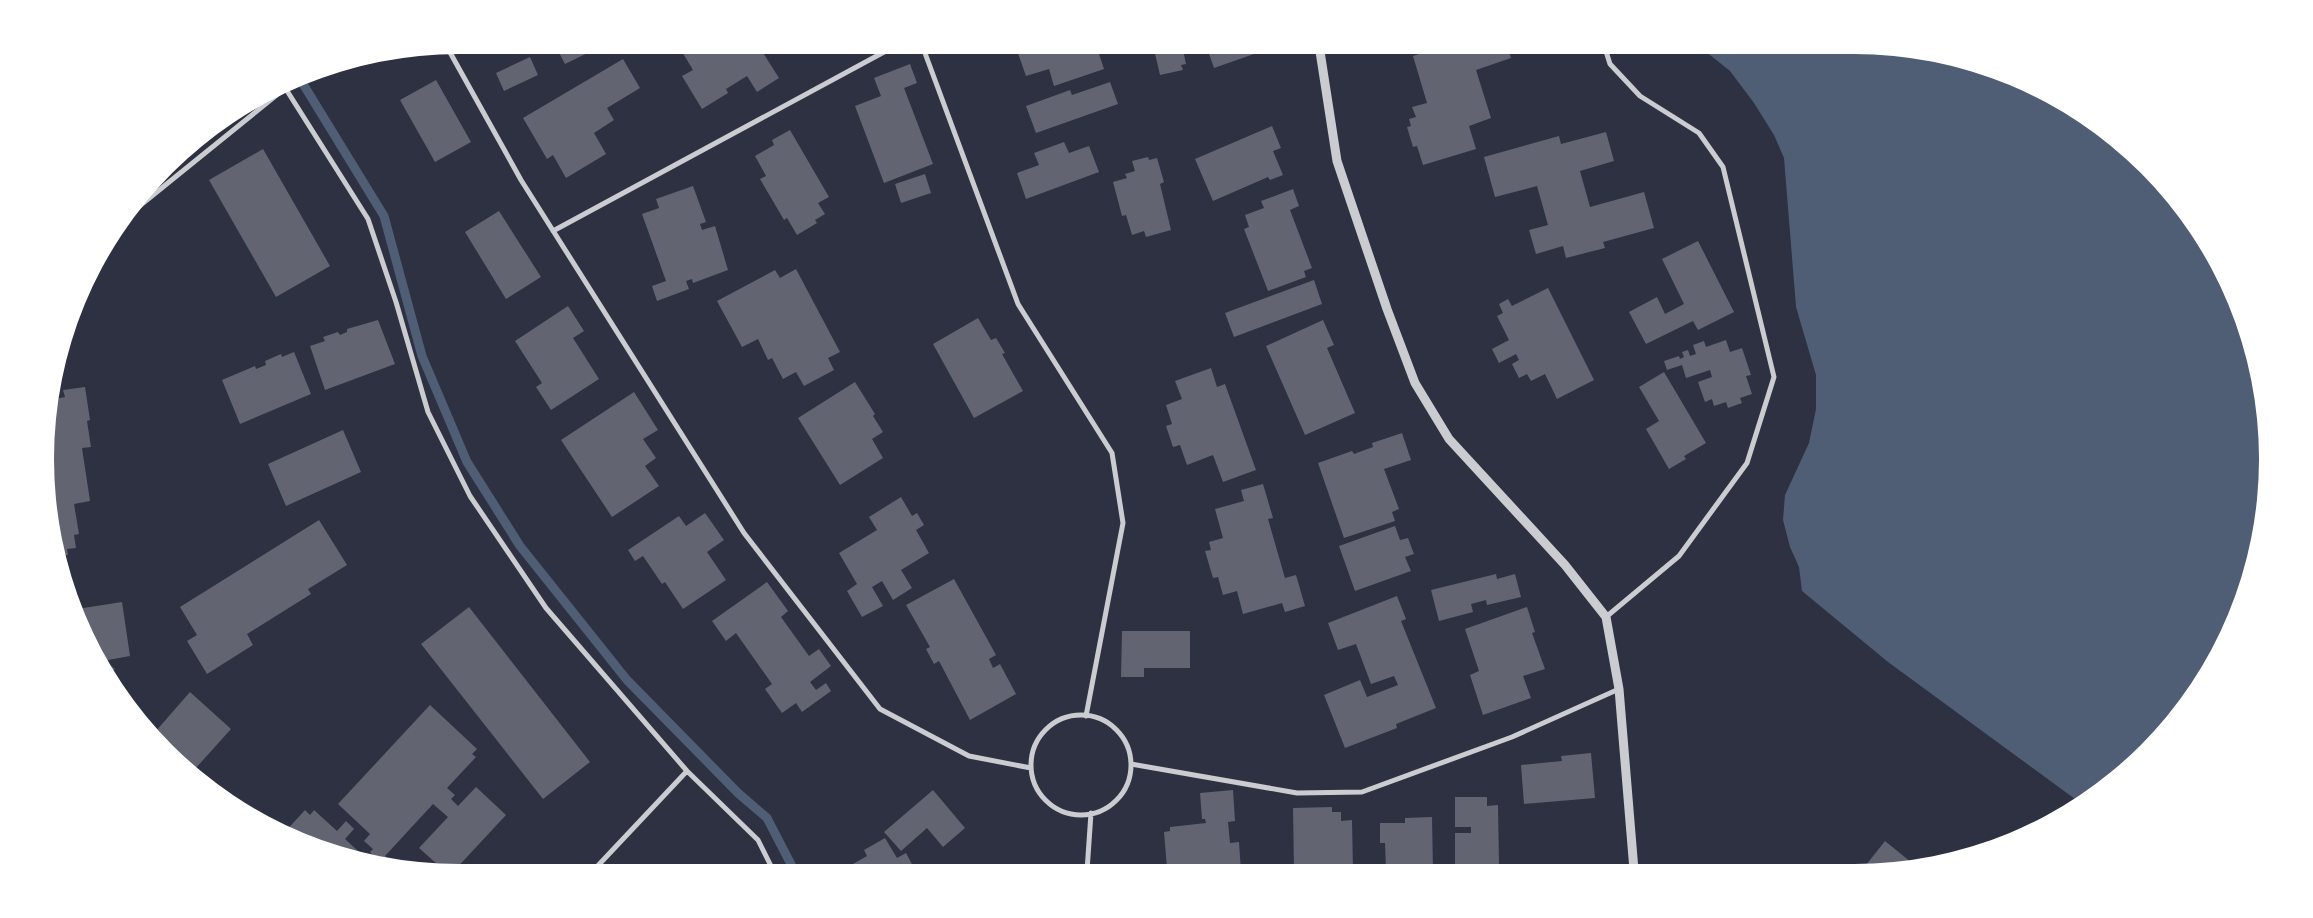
<svg xmlns="http://www.w3.org/2000/svg" width="2313" height="918" font-family="'Fira Sans',sans-serif">
	<rect width="100%" height="100%" fill="#2d3142"/>
	<!-- water -->
	<path fill="#4f5d75" d="M 1690,45 L 1854,45 L 1961,59 L 2037,88 L 2106,131 L 2165,186 L 2213,252 L 2246,326 L 2264,405 L 2267,486 L 2254,566 L 2212,666 L 2127,770 L 2079,802 L 1888,662 L 1802,591 L 1799,567 L 1790,547 L 1783,520 L 1785,495 L 1809,443 L 1816,409 L 1816,375 L 1796,307 L 1784,158 L 1774,135 L 1754,103 L 1730,71 L 1710,55 Z"/>
	<g fill="none" stroke-linecap="round" stroke-linejoin="round">
		<!-- stream -->
		<path stroke="#4f5d75" stroke-width="9" d="M 300,79 L 384,216 L 422,356 L 467,462 L 520,546 L 627,680 L 738,793 L 767,818 L 795,872"/>
	</g>
	<!-- building -->
	<path fill="#626471" d="M 555,45 L 604,45 L 565,64 Z
		M 678,45 L 758,45 L 779,78 L 757,92 L 747,76 L 726,89 L 728,93 L 702,109 L 682,76 L 693,70 Z
		M 1015,45 L 1096,45 L 1104,69 L 1054,86 L 1049,69 L 1026,76 Z
		M 1153,45 L 1182,45 L 1186,64 L 1181,65 L 1183,70 L 1160,75 Z
		M 1206,45 L 1251,45 L 1254,54 L 1214,68 Z
		M 1460,45 L 1507,45 L 1511,58 L 1476,70 L 1491,118 L 1469,126 L 1476,149 L 1423,165 L 1417,146 L 1413,147 L 1407,127 L 1411,126 L 1409,119 L 1416,117 L 1412,107 L 1427,103 L 1413,56 L 1440,47 L 1441,51 Z
		M 530,57 L 538,75 L 504,91 L 496,73 Z
		M 623,59 L 640,88 L 607,108 L 614,120 L 594,133 L 606,154 L 566,178 L 553,155 L 547,159 L 523,118 Z
		M 910,64 L 917,83 L 904,88 L 933,164 L 884,183 L 855,106 L 881,96 L 874,78 Z
		M 436,80 L 471,142 L 435,162 L 400,100 Z
		M 1110,82 L 1118,104 L 1036,133 L 1026,106 L 1070,90 L 1072,95 Z
		M 1272,126 L 1281,148 L 1273,151 L 1283,175 L 1270,180 L 1268,177 L 1213,201 L 1195,159 Z
		M 790,130 L 829,197 L 818,203 L 825,214 L 815,220 L 817,223 L 797,235 L 787,218 L 784,220 L 760,179 L 766,176 L 755,156 L 774,145 L 772,140 Z
		M 1606,132 L 1614,161 L 1580,171 L 1590,207 L 1644,192 L 1654,228 L 1603,242 L 1605,248 L 1566,258 L 1563,246 L 1536,254 L 1529,230 L 1548,225 L 1537,186 L 1495,197 L 1484,157 L 1559,136 L 1561,144 Z
		M 1064,142 L 1069,153 L 1089,146 L 1099,172 L 1026,199 L 1017,173 L 1039,165 L 1034,153 Z
		M 263,149 L 330,266 L 276,297 L 209,180 Z
		M 1148,157 L 1149,160 L 1157,158 L 1164,182 L 1160,184 L 1171,230 L 1146,237 L 1144,231 L 1132,235 L 1126,215 L 1122,216 L 1113,182 L 1127,178 L 1125,174 L 1135,171 L 1132,161 Z
		M 925,174 L 931,193 L 901,203 L 895,184 Z
		M 693,186 L 706,222 L 700,224 L 702,230 L 715,226 L 728,270 L 693,283 L 692,279 L 686,281 L 689,289 L 657,301 L 652,286 L 666,281 L 642,214 L 659,208 L 656,199 Z
		M 1293,189 L 1299,206 L 1290,210 L 1312,268 L 1304,271 L 1306,277 L 1268,291 L 1244,229 L 1249,227 L 1245,215 L 1264,208 L 1261,201 Z
		M 499,211 L 541,277 L 506,299 L 465,232 Z
		M 1698,241 L 1734,312 L 1698,330 L 1693,321 L 1646,344 L 1629,312 L 1657,297 L 1665,314 L 1684,304 L 1662,259 Z
		M 796,269 L 840,352 L 828,358 L 834,370 L 804,386 L 796,372 L 783,379 L 772,358 L 768,360 L 758,339 L 742,347 L 717,301 L 775,270 L 780,278 Z
		M 1314,280 L 1322,304 L 1234,337 L 1225,313 Z
		M 1548,288 L 1594,380 L 1557,399 L 1545,374 L 1531,381 L 1527,374 L 1519,378 L 1512,364 L 1519,360 L 1516,354 L 1499,363 L 1492,349 L 1509,340 L 1497,316 L 1503,313 L 1499,304 L 1508,299 L 1512,306 Z
		M 568,306 L 584,331 L 573,338 L 599,379 L 551,410 L 536,387 L 542,383 L 515,341 Z
		M 978,318 L 991,340 L 996,338 L 1005,353 L 1002,354 L 1023,391 L 974,418 L 933,344 Z
		M 378,320 L 395,364 L 325,390 L 310,346 L 325,341 L 323,337 L 338,332 L 340,335 L 347,332 L 347,329 Z
		M 1323,320 L 1334,345 L 1327,348 L 1355,413 L 1305,435 L 1266,346 Z
		M 1726,340 L 1730,352 L 1742,348 L 1751,375 L 1746,376 L 1752,394 L 1740,398 L 1742,403 L 1728,408 L 1726,402 L 1714,406 L 1712,399 L 1705,402 L 1698,382 L 1712,377 L 1710,370 L 1686,378 L 1682,365 L 1667,370 L 1664,361 L 1679,356 L 1680,359 L 1684,357 L 1682,352 L 1688,350 L 1690,356 L 1696,354 L 1693,345 L 1704,341 L 1706,347 Z
		M 294,352 L 311,394 L 240,424 L 222,380 L 255,366 L 256,369 L 266,365 L 265,361 L 281,354 L 282,357 Z
		M 1211,368 L 1217,387 L 1225,384 L 1256,470 L 1223,482 L 1213,455 L 1187,465 L 1180,445 L 1173,447 L 1166,426 L 1172,424 L 1166,405 L 1182,399 L 1175,381 Z
		M 1664,372 L 1706,443 L 1684,456 L 1686,459 L 1669,469 L 1646,429 L 1659,421 L 1639,387 Z
		M 855,382 L 875,414 L 873,416 L 883,432 L 872,439 L 883,458 L 840,485 L 798,418 Z
		M 85,387 L 90,420 L 87,421 L 91,447 L 82,448 L 90,501 L 74,504 L 79,534 L 74,535 L 76,548 L 67,549 L 68,555 L 58,556 L 53,540 L 49,405 L 50,400 L 65,397 L 63,390 Z
		M 634,392 L 658,430 L 643,439 L 656,458 L 645,466 L 659,486 L 612,517 L 561,440 Z
		M 343,430 L 361,472 L 286,506 L 268,464 Z
		M 1402,433 L 1411,460 L 1384,469 L 1399,509 L 1392,512 L 1395,521 L 1344,538 L 1318,463 L 1352,451 L 1354,454 L 1373,447 L 1372,443 Z
		M 1263,484 L 1273,518 L 1268,519 L 1285,578 L 1296,575 L 1305,606 L 1285,612 L 1282,603 L 1243,614 L 1237,591 L 1223,595 L 1218,577 L 1213,578 L 1205,551 L 1211,550 L 1209,542 L 1223,538 L 1215,509 L 1244,501 L 1241,490 Z
		M 901,497 L 912,516 L 917,513 L 924,525 L 916,530 L 929,553 L 901,570 L 912,588 L 893,600 L 882,581 L 872,587 L 883,606 L 862,617 L 847,591 L 857,584 L 839,553 L 877,530 L 869,517 Z
		M 705,513 L 724,540 L 707,552 L 726,580 L 683,609 L 665,582 L 662,584 L 643,556 L 635,561 L 628,550 L 679,516 L 686,526 Z
		M 319,520 L 347,565 L 308,589 L 311,594 L 247,634 L 253,645 L 207,674 L 187,641 L 197,635 L 180,607 Z
		M 1395,526 L 1400,540 L 1408,538 L 1414,554 L 1405,557 L 1411,571 L 1355,591 L 1339,546 Z
		M 1496,574 L 1497,579 L 1515,574 L 1521,597 L 1487,605 L 1486,600 L 1471,604 L 1473,612 L 1439,621 L 1431,590 Z
		M 954,579 L 996,655 L 989,659 L 993,668 L 1000,664 L 1016,694 L 970,720 L 939,661 L 934,664 L 926,649 L 930,647 L 906,605 Z
		M 767,582 L 788,611 L 781,617 L 809,656 L 819,649 L 831,666 L 810,682 L 816,690 L 826,683 L 831,691 L 802,712 L 796,703 L 782,713 L 765,689 L 772,684 L 736,633 L 726,641 L 712,621 Z
		M 1397,596 L 1406,619 L 1401,621 L 1436,708 L 1396,724 L 1397,728 L 1345,748 L 1324,695 L 1360,680 L 1367,697 L 1398,685 L 1394,676 L 1371,684 L 1356,644 L 1338,650 L 1328,623 Z
		M 122,602 L 130,656 L 108,660 L 108,663 L 115,669 L 108,677 L 79,622 L 77,609 Z
		M 469,607 L 590,762 L 543,799 L 421,644 Z
		M 1527,607 L 1535,632 L 1532,633 L 1545,669 L 1523,676 L 1531,698 L 1483,715 L 1470,675 L 1479,671 L 1465,629 Z
		M 1122,631 L 1190,631 L 1190,668 L 1144,668 L 1144,677 L 1121,677 Z
		M 190,692 L 231,729 L 195,769 L 203,775 L 199,779 L 155,732 Z
		M 430,705 L 477,749 L 472,754 L 476,757 L 447,788 L 455,795 L 451,799 L 458,806 L 476,787 L 506,815 L 453,872 L 432,869 L 437,864 L 419,848 L 448,817 L 433,804 L 385,856 L 395,865 L 381,863 L 370,852 L 373,849 L 364,841 L 370,834 L 338,804 Z
		M 1591,753 L 1595,798 L 1524,804 L 1521,765 L 1562,761 L 1561,756 Z
		M 933,790 L 965,828 L 943,847 L 927,828 L 901,851 L 884,832 Z
		M 1233,790 L 1235,821 L 1228,822 L 1230,843 L 1239,842 L 1241,871 L 1174,871 L 1173,867 L 1167,868 L 1164,832 L 1170,831 L 1170,827 L 1206,823 L 1205,819 L 1202,819 L 1200,793 Z
		M 1455,797 L 1487,797 L 1487,806 L 1498,805 L 1499,866 L 1455,867 L 1455,833 L 1471,833 L 1471,827 L 1455,827 Z
		M 1332,807 L 1332,812 L 1341,812 L 1341,821 L 1352,820 L 1353,871 L 1294,871 L 1293,808 Z
		M 305,810 L 310,815 L 314,810 L 337,831 L 346,821 L 354,829 L 345,839 L 369,861 L 352,859 L 284,833 Z
		M 1432,817 L 1433,871 L 1386,871 L 1385,843 L 1380,843 L 1380,823 L 1405,823 L 1405,818 Z
		M 885,838 L 897,858 L 906,853 L 914,868 L 907,872 L 839,872 L 867,856 L 864,850 Z
		M 1885,841 L 1917,867 L 1908,869 L 1872,870 L 1866,865 Z"/>
	<g fill="none" stroke-linecap="round" stroke-linejoin="round">
		<!-- minor -->
		<path stroke="#caccd0" stroke-width="5" d="M 922,45 L 1018,304 L 1112,453 L 1123,523 L 1086,716
			M 1604,45 L 1610,64 L 1640,96 L 1699,133 L 1723,167 L 1774,377 L 1747,463 L 1679,556 L 1606,617
			M 447,47 L 521,180 L 744,533 L 880,709 L 969,756 L 1031,768
			M 284,86 L 368,219 L 396,302 L 428,412 L 470,496 L 546,608 L 687,771 L 758,840 L 774,872
			M 137,208 L 294,81
			M 553,231 L 897,45
			M1031 765a50 50 0 1 1 100 0a50 50 0 1 1-100 0Z
			M 1131,764 L 1297,793 L 1362,792 L 1512,737 L 1619,689
			M 1087,871 L 1091,813
			M 591,873 L 687,771"/>
		<!-- tertiary -->
		<path stroke="#caccd0" stroke-width="9" d="M 1319,45 L 1337,161 L 1387,309 L 1415,383 L 1449,439 L 1565,565 L 1606,617 L 1619,689 L 1634,870"/>
	</g>
	<!-- crop -->
	<path d="M0 0H2313V918H0ZM459 54H1854A405 405 0 0 1 2259 459V459A405 405 0 0 1 1854 864H459A405 405 0 0 1 54 459V459A405 405 0 0 1 459 54Z" fill="#fff" fill-rule="evenodd"/>
</svg>
